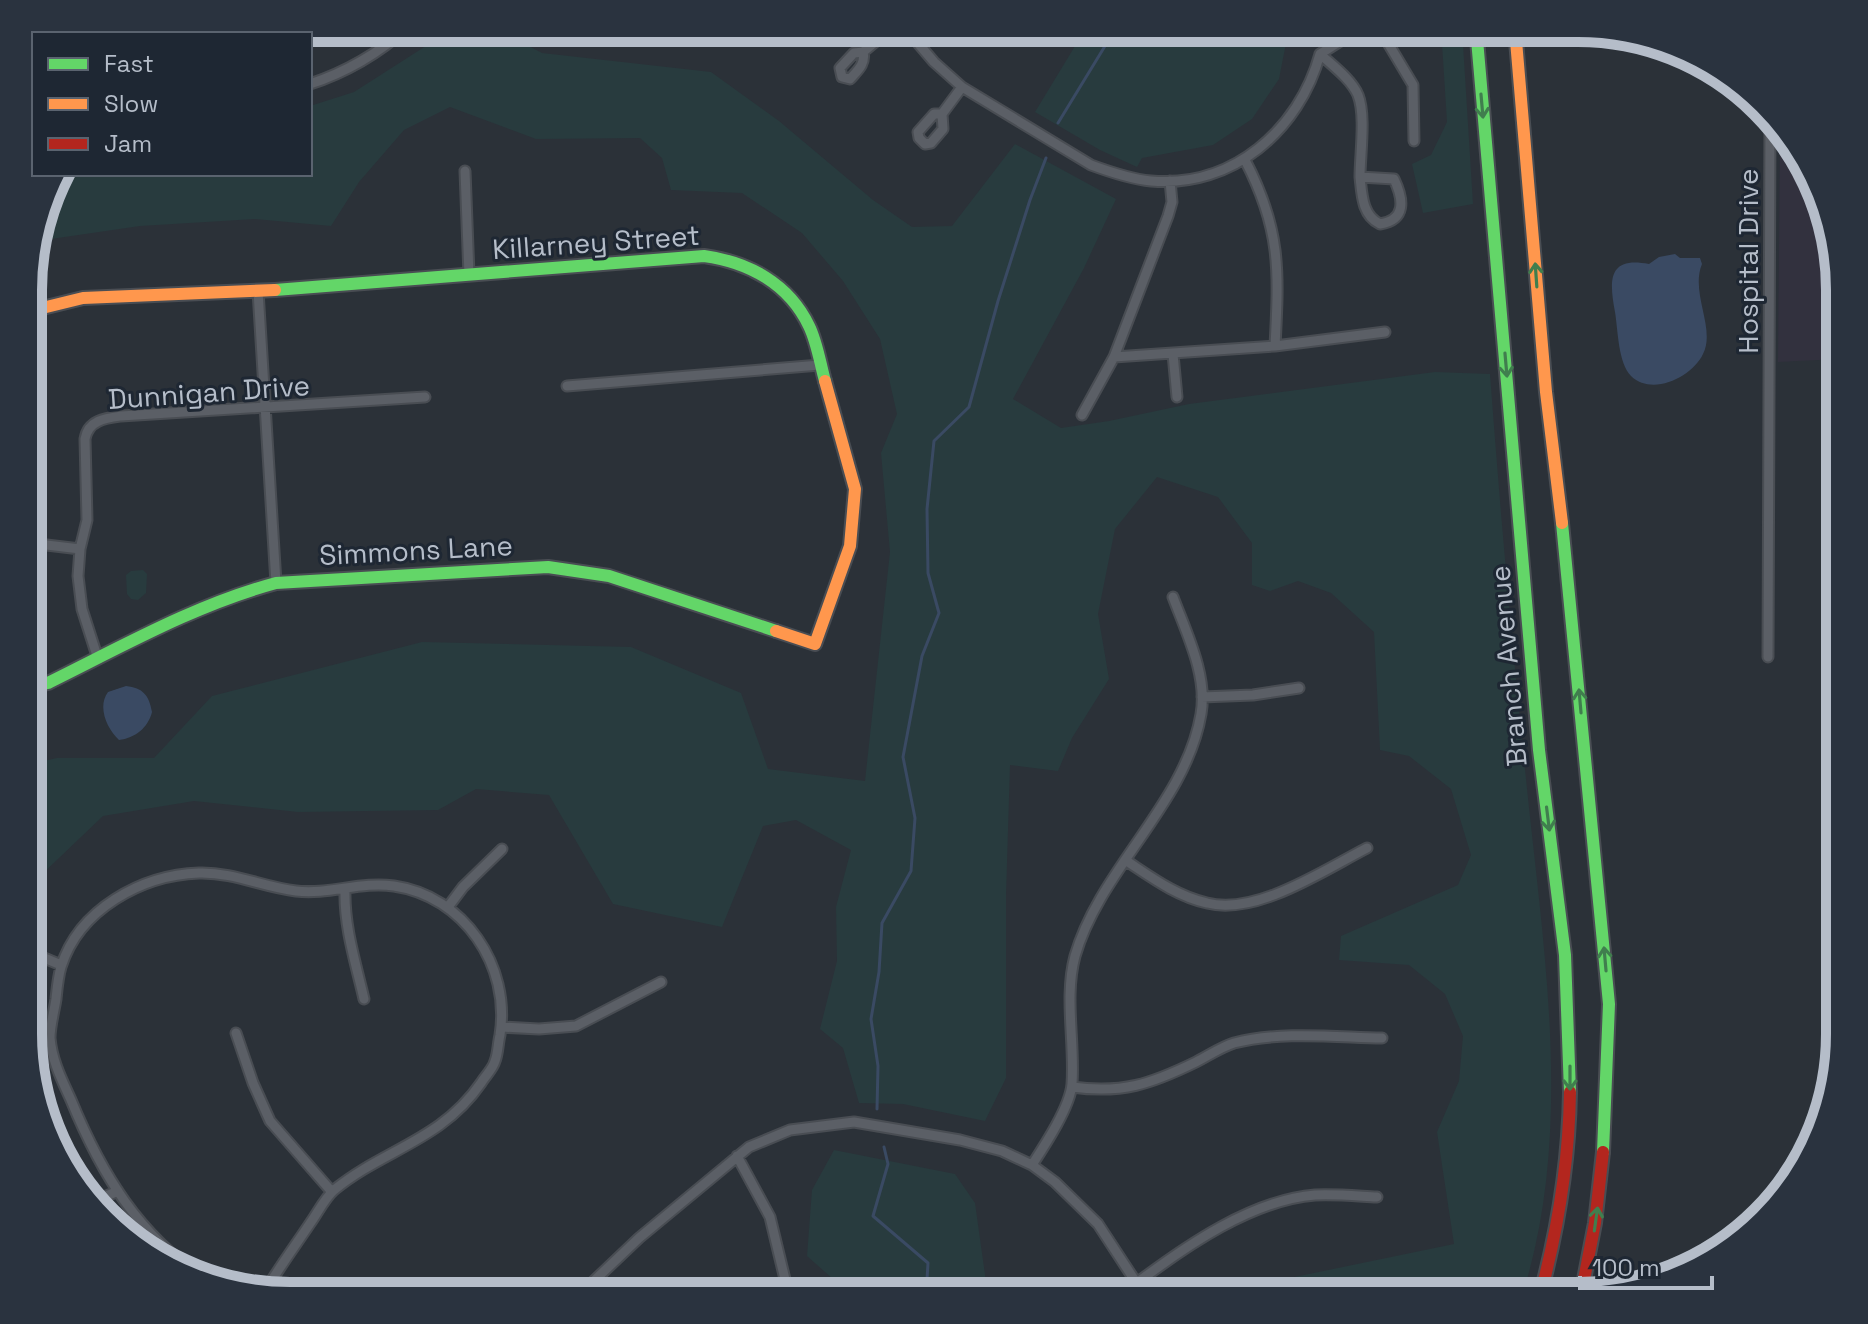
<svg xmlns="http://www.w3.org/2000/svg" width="1868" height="1324" font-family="'Space Grotesk',sans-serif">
	<rect width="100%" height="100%" fill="#2b3138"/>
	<!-- medical -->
	<path fill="#32313e" d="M 1780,133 L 1813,174 L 1839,273 L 1839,359 L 1778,362 Z"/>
	<!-- green -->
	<path fill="#283b3e" d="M 454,28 L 494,28 L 542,53 L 711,72 L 779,121 L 873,200 L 912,227 L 952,226 L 1015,144 L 1116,199 L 1084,268 L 1013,399 L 1061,428 L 1109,421 L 1189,404 L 1435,372 L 1490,374 C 1500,509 1512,644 1526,779 C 1543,948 1575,1130 1522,1296 L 1245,1296 L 1251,1286 L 1454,1244 L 1437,1132 L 1459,1081 L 1463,1036 L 1445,994 L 1409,965 L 1339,960 L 1341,936 L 1458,885 L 1471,855 L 1451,789 L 1409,756 L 1380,750 L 1374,632 L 1331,593 L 1298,581 L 1270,591 L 1252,585 L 1252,543 L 1218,497 L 1157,477 L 1115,529 L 1098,614 L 1109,679 L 1072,738 L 1058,771 L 1010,765 L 1006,895 L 1006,1078 L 985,1121 L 903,1104 L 859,1103 L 843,1048 L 820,1029 L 837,961 L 836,907 L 851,850 L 796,820 L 763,826 L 722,927 L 613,904 L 549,795 L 476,789 L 438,810 L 298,812 L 194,801 L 103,816 L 37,879 L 30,877 L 30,764 L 57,758 L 154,758 L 212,696 L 422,642 L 631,647 L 741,693 L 768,769 L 865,781 L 890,552 L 881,453 L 897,414 L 880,339 L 843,281 L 802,233 L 742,193 L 671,190 L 662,158 L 640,138 L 536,139 L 450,107 L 404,130 L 359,182 L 331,226 L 255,219 L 140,226 L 51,239 L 34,245 L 50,199 L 73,174 L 310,174 L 310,106 L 354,92 Z
		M 1086,28 L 1289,28 L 1279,79 L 1252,119 L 1213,145 L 1142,158 L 1137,167 L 1100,150 L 1035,112 Z
		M 1441,28 L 1462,28 L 1473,204 L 1423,213 L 1412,164 L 1431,155 L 1447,122 Z
		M 143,570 L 147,574 L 146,593 L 138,600 L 131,599 L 127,594 L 126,575 L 131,571 Z
		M 834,1150 L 955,1174 L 975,1203 L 988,1296 L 843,1296 L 842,1287 L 807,1256 L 812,1190 Z"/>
	<!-- water -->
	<path fill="#3a4a63" d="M 1675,254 L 1680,258 L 1700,258 L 1702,264 C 1690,293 1716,329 1703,354 C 1693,376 1653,397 1631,376 C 1618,363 1618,330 1615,312 C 1609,280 1608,256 1649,264 L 1659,257 Z
		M 126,686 C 143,688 149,695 152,712 C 148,728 135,738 119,740 C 107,729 97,707 108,692 Z"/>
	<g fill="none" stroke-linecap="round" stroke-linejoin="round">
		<!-- stream -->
		<path stroke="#3a4a63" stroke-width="3" d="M 1058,123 L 1116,28
			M 877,1109 L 878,1066 L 871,1019 L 879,972 L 882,923 L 911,871 L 915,818 L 903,757 L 922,656 L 939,613 L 928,573 L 927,509 L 934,441 L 969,407 L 998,301 L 1030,200 L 1046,158
			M 884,1147 L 888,1164 L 873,1216 L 928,1263 L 926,1296"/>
		<!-- street casing -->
		<g stroke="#494d53" stroke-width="13">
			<path id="street" d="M 905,28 L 934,62 L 962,87 L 1091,165 C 1110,172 1130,179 1151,181 C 1233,188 1299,130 1320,54
				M 1379,28 L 1413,85 L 1414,141
				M 863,52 C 866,64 857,71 850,79 L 842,77 L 840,68 L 854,53 L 863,52 L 892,28
				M 1320,54 C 1333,66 1351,79 1358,95 C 1366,115 1360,155 1360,177
				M 1320,54 L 1361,28
				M 310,84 C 344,73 380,53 406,28
				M 942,114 L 943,129 L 931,143 L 925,144 L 919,138 L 918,132 L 934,114 L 942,114 L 962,87
				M 1245,160 C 1281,229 1279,270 1275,346
				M 465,171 L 469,275
				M 1360,177 L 1394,179 C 1404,200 1406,220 1380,224 C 1362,215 1362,195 1360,177 Z
				M 258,291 L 276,583
				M 1173,354 L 1177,397
				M 1114,357 L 1275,346 L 1385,332
				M 567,386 L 820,365
				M 1082,415 L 1114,357 L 1168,216 L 1172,202 L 1170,181
				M 30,543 L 80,549
				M 1768,657 L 1770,121
				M 98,659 L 82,609 L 78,576 L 80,549 L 87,520 L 85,439 C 88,420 106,418 121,416 L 425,397
				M 1202,697 L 1253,695 L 1299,688
				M 1125,860 C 1151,877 1176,896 1207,903 C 1256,916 1324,870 1367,848
				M 345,890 C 344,927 356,964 364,999
				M 448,907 L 463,887 L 502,849
				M 1834,922 L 1839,901
				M 30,952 L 61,965
				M 501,1027 L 539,1029 L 576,1026 L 661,982
				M 236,1033 L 253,1083 L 270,1121 L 332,1192
				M 1072,1087 C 1122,1094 1151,1084 1196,1062 C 1208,1056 1221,1047 1234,1043 C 1281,1031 1334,1037 1382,1038
				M 737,1156 L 770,1217 L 789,1296
				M 1032,1165 C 1045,1145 1070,1107 1072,1084 C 1075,1042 1064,997 1075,956 C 1100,869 1186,803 1201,714 C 1208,676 1186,632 1173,597
				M 95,1201 L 118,1191
				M 207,1280 C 139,1237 101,1173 71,1100 C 62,1080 52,1061 50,1038 C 50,1026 54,1012 56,999 C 57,989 58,977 61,967 C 79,909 142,875 199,873 C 233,872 263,887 296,891 C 329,895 361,881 394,886 C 464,896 511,966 500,1035 C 498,1043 498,1054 495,1061 C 493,1069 485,1076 481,1083 C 441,1141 384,1149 334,1190 C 325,1198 318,1212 311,1222 C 295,1246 278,1269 264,1293
				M 1138,1282 C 1186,1246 1252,1200 1315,1195 C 1336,1194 1357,1196 1377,1197
				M 578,1296 L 639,1238 L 749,1147 L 790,1130 L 854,1122 L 960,1140 L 1002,1151 L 1032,1165 L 1055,1182 L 1098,1224 L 1145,1296"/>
		</g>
		<!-- fast casing -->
		<g stroke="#494d53" stroke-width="16">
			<path id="fast" d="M 1476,28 L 1539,750 L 1565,955 L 1570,1092
				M 275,290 L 704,256 C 749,262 789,284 809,326 C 817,342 820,363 825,381
				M 1562,523 L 1609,1004 L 1603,1152
				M 30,687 L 48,683 C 123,646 195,605 276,583 L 548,567 L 609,576 L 776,631"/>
		</g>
		<!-- slow casing -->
		<g stroke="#494d53" stroke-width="16">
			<path id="slow" d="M 1515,29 L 1546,392 L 1562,523
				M 30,311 L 83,298 L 275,290
				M 776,631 L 815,644 L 850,546 L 855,489 L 825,381"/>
		</g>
		<!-- jam casing -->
		<g stroke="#494d53" stroke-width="16">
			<path id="jam" d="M 1581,1295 L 1595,1223 L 1603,1152
				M 1540,1296 C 1558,1229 1569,1161 1570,1092"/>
		</g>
		<!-- street -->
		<use href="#street" stroke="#5b5f66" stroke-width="9"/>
		<!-- fast -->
		<use href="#fast" stroke="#63d668" stroke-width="12"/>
		<!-- slow -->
		<use href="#slow" stroke="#ff974d" stroke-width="12"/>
		<!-- jam -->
		<use href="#jam" stroke="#b3261e" stroke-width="12"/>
	</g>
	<!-- one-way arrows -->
	<defs><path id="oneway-shaft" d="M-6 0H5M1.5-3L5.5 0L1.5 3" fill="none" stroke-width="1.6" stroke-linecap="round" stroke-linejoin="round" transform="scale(2)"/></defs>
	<g stroke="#407e4e">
		<use href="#oneway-shaft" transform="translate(1482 106) rotate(85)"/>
		<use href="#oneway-shaft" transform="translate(1536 275) rotate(-94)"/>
		<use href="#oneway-shaft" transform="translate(1506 365) rotate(85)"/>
		<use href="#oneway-shaft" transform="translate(1580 701) rotate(-95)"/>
		<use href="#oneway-shaft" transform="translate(1548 819) rotate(83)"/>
		<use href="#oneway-shaft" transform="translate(1605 959) rotate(-95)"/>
		<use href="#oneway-shaft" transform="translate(1570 1078) rotate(90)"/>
		<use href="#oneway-shaft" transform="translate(1596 1219) rotate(-82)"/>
	</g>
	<g text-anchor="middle" stroke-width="6" stroke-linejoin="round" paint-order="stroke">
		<!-- street labels -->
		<g font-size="28" fill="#b5bdc9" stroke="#1e2733">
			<text transform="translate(596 242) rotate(-4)" y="10">Killarney Street</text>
			<text transform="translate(1748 261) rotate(-90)" y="10">Hospital Drive</text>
			<text transform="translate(209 392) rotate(-4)" y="10">Dunnigan Drive</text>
			<text transform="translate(416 550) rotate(-3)" y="10">Simmons Lane</text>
			<text transform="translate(1508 666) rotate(-95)" y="10">Branch Avenue</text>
		</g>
	</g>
	<!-- crop -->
	<path d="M0 0H1868V1324H0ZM290 42H1578A248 248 0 0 1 1826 290V1034A248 248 0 0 1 1578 1282H290A248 248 0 0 1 42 1034V290A248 248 0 0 1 290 42Z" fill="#2a333f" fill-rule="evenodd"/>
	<path fill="none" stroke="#b5bdc9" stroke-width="10" d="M290 42H1578A248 248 0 0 1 1826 290V1034A248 248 0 0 1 1578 1282H290A248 248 0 0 1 42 1034V290A248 248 0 0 1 290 42Z"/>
	<!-- legend -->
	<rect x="32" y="32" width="280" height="144" fill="#1e2733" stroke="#5a636f" stroke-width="2"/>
	<rect x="48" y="58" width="40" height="12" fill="#63d668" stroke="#5a636f" stroke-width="2"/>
	<text x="104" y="72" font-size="24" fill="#b5bdc9">Fast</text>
	<rect x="48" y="98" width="40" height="12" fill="#ff974d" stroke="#5a636f" stroke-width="2"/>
	<text x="104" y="112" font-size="24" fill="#b5bdc9">Slow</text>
	<rect x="48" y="138" width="40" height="12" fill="#b3261e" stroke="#5a636f" stroke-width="2"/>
	<text x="104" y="152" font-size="24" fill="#b5bdc9">Jam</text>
	<!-- scale -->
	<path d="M1580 1276v12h132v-12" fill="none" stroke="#b5bdc9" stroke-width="4"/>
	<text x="1592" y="1276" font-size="24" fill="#b5bdc9" stroke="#1e2733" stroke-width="6" paint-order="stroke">100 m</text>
</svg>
